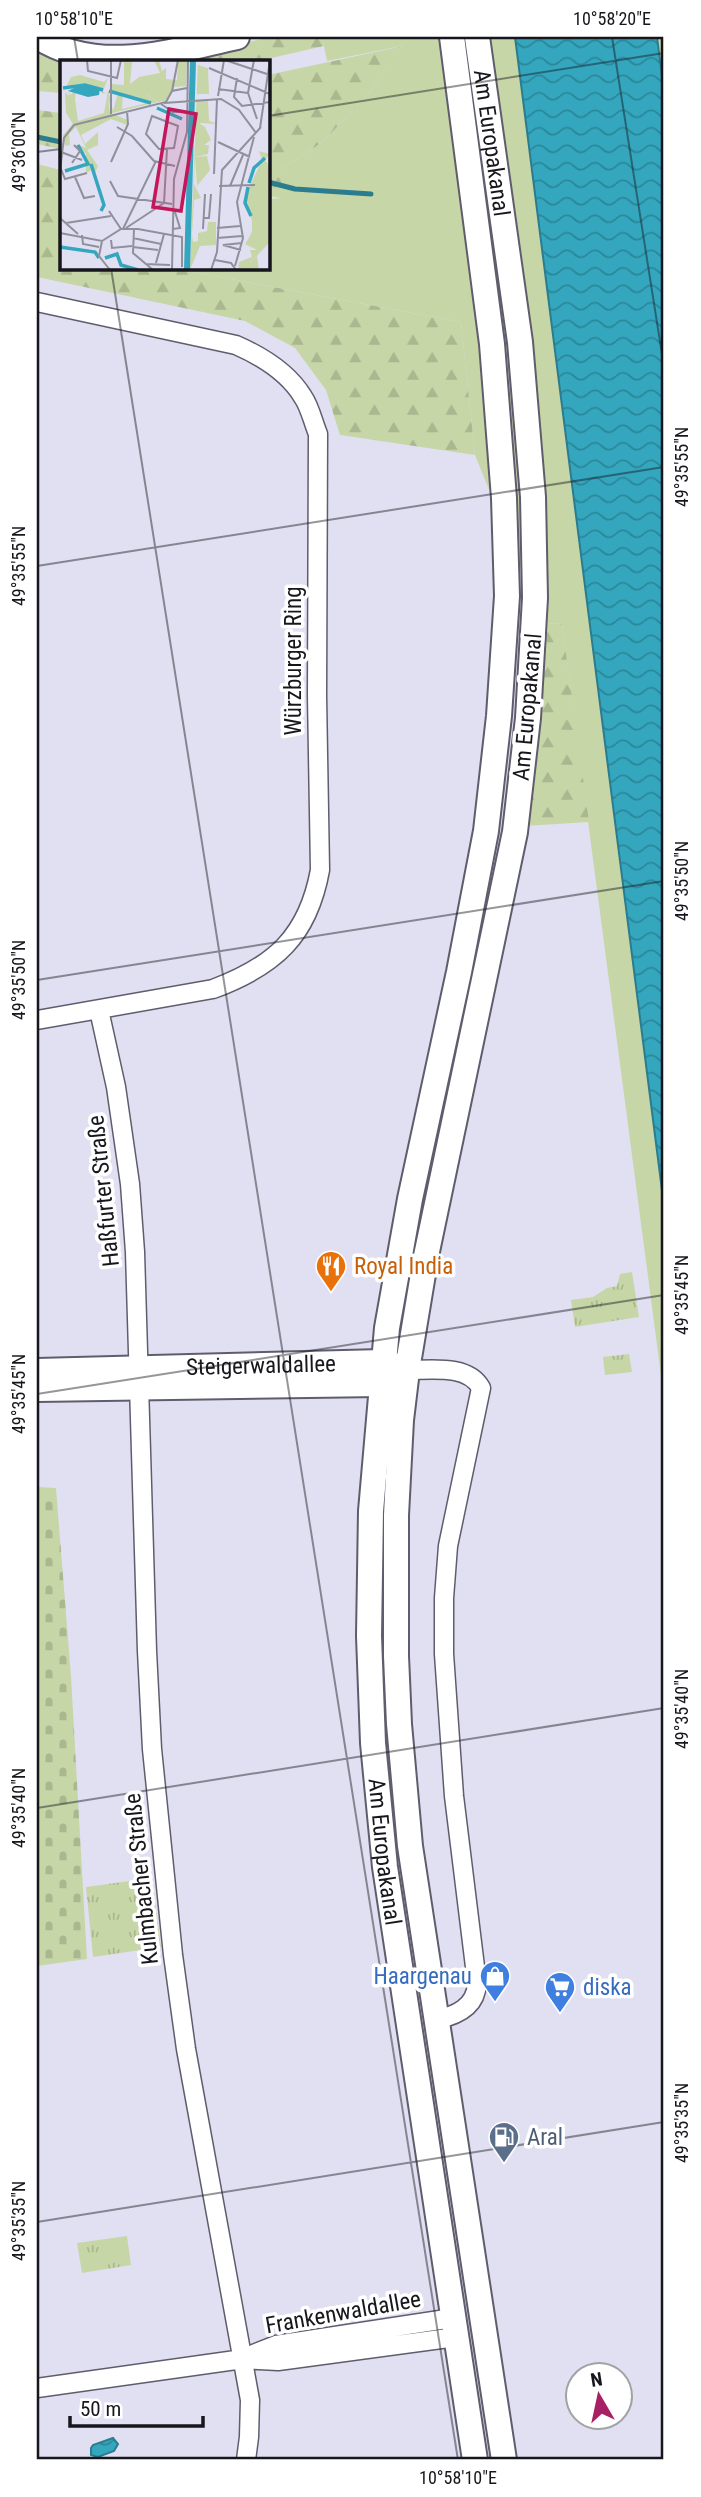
<svg xmlns="http://www.w3.org/2000/svg" width="701" height="2497" font-family="'Roboto Condensed',sans-serif">
	<defs>
		<pattern id="forest-firs" width="22" height="20" patternUnits="userSpaceOnUse" patternTransform="scale(1.75)"><rect width="22" height="20" fill="#c7d6a7"/><path d="M5 1l3.5 6h-7zM16 11l3.5 6h-7z" fill="#aab78f"/></pattern>
		<pattern id="cemetery-stones" width="16" height="16" patternUnits="userSpaceOnUse" patternTransform="scale(1.75)"><rect width="16" height="16" fill="#c7d6a7"/><path d="M2 7V4a2 2 0 0 1 4 0v3zM10 15v-3a2 2 0 0 1 4 0v3z" fill="#aab78f"/></pattern>
		<pattern id="park-tufts" width="24" height="20" patternUnits="userSpaceOnUse" patternTransform="scale(1.75)"><rect width="24" height="20" fill="#c7d6a7"/><path d="M3 7l-1-3M5 7V3M7 7l1-3M15 17l-1-3M17 17v-4M19 17l1-3" fill="none" stroke="#aab78f"/></pattern>
		<pattern id="water-waves" width="16" height="10" patternUnits="userSpaceOnUse" patternTransform="scale(1.75)"><rect width="16" height="10" fill="#34a7bf"/><path d="M0 5q4-4 8 0t8 0" fill="none" stroke="#2b879a"/></pattern>
	</defs>
	<rect width="100%" height="100%" fill="#e1e0f2"/>
	<!-- green -->
	<path fill="#c7d6a7" d="M 322,37 L 515,37 L 664,1206 L 664,1398 L 562,624 L 543,623 L 475,455 L 461,322 L 171,268 L 268,268 L 268,199 L 281,198 L 281,169 L 323,142 L 377,84 L 402,46 L 327,61 Z
		M 657,37 L 664,37 L 664,92 Z"/>
	<!-- forest -->
	<path fill="url(#forest-firs)" d="M 273,37 L 322,37 L 324,46 L 258,61 L 155,61 Z
		M 37,44 L 61,61 L 61,93 L 37,91 Z
		M 403,46 L 377,84 L 323,142 L 281,169 L 281,198 L 268,196 L 268,75 Z
		M 37,110 L 61,113 L 61,149 L 37,144 Z
		M 37,164 L 61,170 L 61,268 L 171,268 L 461,322 L 475,455 L 340,435 L 326,390 L 295,348 L 245,321 L 37,277 Z
		M 543,623 L 562,624 L 589,822 L 525,826 Z"/>
	<!-- cemetery -->
	<path fill="url(#cemetery-stones)" d="M 37,1487 L 56,1488 L 71,1676 L 87,1959 L 37,1966 Z"/>
	<!-- park -->
	<path fill="url(#park-tufts)" d="M 632,1272 L 639,1317 L 575,1327 L 571,1300 L 593,1297 L 607,1288 L 617,1286 L 620,1274 Z
		M 629,1354 L 632,1372 L 605,1375 L 603,1357 Z
		M 152,1878 L 161,1947 L 93,1957 L 86,1887 Z
		M 127,2236 L 131,2265 L 82,2273 L 77,2243 Z"/>
	<!-- water -->
	<path fill="url(#water-waves)" stroke="#2b7c8e" stroke-width="2" d="M 515,37 L 657,37 L 664,92 L 664,1206 Z
		M 113,2438 L 118,2444 L 114,2451 L 98,2457 L 91,2455 L 91,2448 L 93,2445 Z"/>
	<g fill="none" stroke-linecap="round" stroke-linejoin="round">
		<!-- stream -->
		<path stroke="#2b7c8e" stroke-width="5" d="M 37,137 L 61,142
			M 268,182 L 295,189 L 371,194"/>
		<!-- street casing -->
		<g stroke="#5f5d6d" stroke-width="21">
			<path id="street" d="M 37,302 L 236,345 C 261,356 288,372 303,397 C 310,407 313,422 318,434 L 317,696 L 320,870 C 308,936 275,966 213,989 L 37,1020
				M 99,1010 L 116,1087 L 130,1184 L 135,1252 L 147,1651 L 152,1749 L 173,1955 L 186,2049 L 250,2400 L 249,2437 L 246,2460
				M 407,1370 C 431,1370 468,1364 481,1388 L 448,1546 L 444,1598 L 444,1654 L 454,1796 L 477,1983 C 476,2007 456,2016 435,2020
				M 246,2357 L 276,2345 L 453,2318
				M 37,2388 L 243,2359 L 278,2361 L 456,2337"/>
		</g>
		<!-- secondary casing -->
		<g stroke="#5f5d6d" stroke-width="28">
			<g id="secondary">
				<path d="M 38,37 C 99,76 172,51 237,37"/>
				<path id="s1" d="M 452,37 L 492,344 L 504,498 L 507,596 L 499,716 L 486,831 L 459,972 L 410,1199 L 387,1328 L 371,1511 L 369,1636 L 373,1743 L 385,1867 L 475,2460"/>
				<path id="s2" d="M 477,37 L 520,342 L 533,497 L 535,598 L 528,718 L 515,832 L 426,1256 L 407,1370 L 401,1420 L 396,1515 L 396,1656 L 399,1724 L 410,1846 L 504,2460"/>
				<path id="s3" d="M 37,1371 L 383,1362 L 397,1366"/>
				<path d="M 37,1389 L 381,1384 L 394,1377"/>
			</g>
		</g>
		<!-- street -->
		<use href="#street" stroke="#fff" stroke-width="18"/>
		<!-- secondary -->
		<use href="#secondary" stroke="#fff" stroke-width="24"/>
	</g>
	<!-- ticks -->
	<path fill="none" stroke="#16161c" stroke-width="2" stroke-opacity="0.45" d="M 74,37 L 78,61M 612,37 L 664,367M 268,116 L 664,53M 37,152 L 61,149M 111,268 L 458,2460M 37,566 L 664,467M 37,980 L 664,881M 37,1394 L 664,1295M 37,1808 L 664,1708M 37,2222 L 664,2122"/>
	<!-- icons -->
	<defs>
		<g id="restaurant-pin" transform="scale(1.575)"><path d="M0 17L-7.5 6A9.5 9.5 0 1 1 7.5 6Z" fill="#e8710a" stroke="#fff"/><path d="M-5-6h1v4h1v-4h1v4h1v-4h1v5L-1.5 .5V6h-2V.5L-5-1ZM5-6V6H3V1.5H1.5Q1.5-4 5-6Z" fill="#fff"/></g>
		<g id="shop-pin" transform="scale(1.575)"><path d="M0 17L-7.5 6A9.5 9.5 0 1 1 7.5 6Z" fill="#3f7fe0" stroke="#fff"/><path d="M-5-2.5h2.3a2.7 3.5 0 0 1 5.4 0H5L5.5 6h-11ZM-1.5-2.5h3a1.5 2.3 0 0 0-3 0Z" fill="#fff"/></g>
		<g id="supermarket-pin" transform="scale(1.575)"><path d="M0 17L-7.5 6A9.5 9.5 0 1 1 7.5 6Z" fill="#3f7fe0" stroke="#fff"/><path d="M-6-5.5h2.5l.6 2H6L4.5 2H-2.5L-4.4-4H-6ZM-1.5 3.2a1.3 1.3 0 1 0 .1 0ZM3 3.2a1.3 1.3 0 1 0 .1 0Z" fill="#fff"/></g>
		<g id="fuel-pin" transform="scale(1.575)"><path d="M0 17L-7.5 6A9.5 9.5 0 1 1 7.5 6Z" fill="#5c6f8a" stroke="#fff"/><path d="M-5.5-6h7V0h2V4h1.3V-2.5L3-4.5l.8-.8L6-3V5H2.5V1h-1V6h-7ZM-4.2-4.7v3.2H.2V-4.7Z" fill="#fff"/></g>
	</defs>
	<g fill-rule="evenodd">
		<use href="#restaurant-pin" x="331" y="1266"/>
		<use href="#shop-pin" x="495" y="1976"/>
		<use href="#supermarket-pin" x="560" y="1987"/>
		<use href="#fuel-pin" x="504" y="2137"/>
	</g>
	<g text-anchor="middle" stroke-width="7" stroke-linejoin="round" paint-order="stroke">
		<!-- street labels -->
		<g font-size="23" fill="#16161c" stroke="#fff">
			<text dy="8" stroke="none"><textPath href="#s2" startOffset="107">Am Europakanal</textPath></text>
			<text transform="translate(293 661) rotate(-90)" y="8">Würzburger Ring</text>
			<text transform="translate(527 707) rotate(-85)" y="8">Am Europakanal</text>
			<text transform="translate(103 1191) rotate(-96)" y="8">Haßfurter Straße</text>
			<text dy="8" stroke="none"><textPath href="#s3" startOffset="224">Steigerwaldallee</textPath></text>
			<text dy="8" stroke="none"><textPath href="#s1" startOffset="1830">Am Europakanal</textPath></text>
			<text transform="translate(141 1879) rotate(-96)" y="8">Kulmbacher Straße</text>
			<text transform="translate(343 2312) rotate(-10)" y="8">Frankenwaldallee</text>
		</g>
		<!-- food labels -->
		<g font-size="23" fill="#c56008" stroke="#fff" text-anchor="start">
			<text x="354" y="1274">Royal India</text>
		</g>
		<!-- shop labels -->
		<g font-size="23" fill="#366cbe" stroke="#fff" text-anchor="end">
			<text x="472" y="1984">Haargenau</text>
			<text x="583" y="1995" text-anchor="start">diska</text>
		</g>
		<!-- service labels -->
		<g font-size="23" fill="#4e5e75" stroke="#fff" text-anchor="start">
			<text x="527" y="2145">Aral</text>
		</g>
	</g>
	<!-- overview -->
	<g transform="translate(60 60)">
		<rect width="210" height="210" fill="#e1e0f2"/>
		<path d="M 138,0 L 138,5 L 148,8 L 149,34 L 137,34 L 136,40 L 148,40 L 149,61 L 158,64 L 139,63 L 145,67 L 143,91 L 148,94 L 135,97 L 134,124 L 141,138 L 134,140 L 132,174 L 133,182 L 138,181 L 138,173 L 147,171 L 148,162 L 156,162 L 156,185 L 140,186 L 130,210 ZM 48,30 L 53,51 L 58,33 L 63,34 L 62,49 L 91,42 L 86,34 L 98,42 L 52,53 L 48,38 L 50,53 L 68,60 L 67,65 L 51,59 L 21,75 L 25,84 L 38,72 L 38,85 L 27,90 L 38,106 L 35,113 L 49,156 L 33,109 L 26,113 L 26,94 L 17,84 L 26,88 L 16,67 L 9,74 L 10,85 L 5,86 L 3,75 L 13,64 L 6,53 L 5,32 L 9,36 L 14,32 L 18,61 L 44,53 ZM 199,91 L 210,94 L 205,100 L 210,107 L 210,182 L 190,203 L 197,196 L 199,210 L 178,210 L 179,202 L 192,197 L 190,190 L 197,190 L 185,184 L 183,188 L 192,172 L 192,160 L 183,141 L 202,100 Z" fill="#c7d6a7"/>
		<path d="M 64,0 L 72,2 L 70,24 L 79,17 L 100,13 L 94,0 L 99,0 L 102,11 L 106,8 L 106,19 L 117,20 L 118,0 L 127,0 L 126,26 L 114,27 L 108,40 L 98,42 L 86,34 L 91,42 L 86,44 L 78,37 L 49,33 L 52,24 L 64,25 ZM 20,15 L 44,22 L 48,18 L 43,31 L 46,34 L 42,33 L 40,28 L 18,25 L 8,29 L 10,35 L 16,31 L 15,39 L 9,36 L 7,25 L 11,17 ZM 145,67 L 151,80 L 144,85 L 149,85 L 148,94 L 136,91 L 137,70 ZM 147,96 L 150,110 L 137,126 L 135,97 Z" fill="#c7d6a7"/>
		<path d="M 130,0 L 136,0 L 130,210 L 124,210 ZM 18,26 L 40,28 L 39,35 L 28,37 L 8,31 Z" fill="#34a7bf"/>
		<path fill="none" stroke="#34a7bf" stroke-width="3.5" d="M 3,28 L 25,25 L 43,30M 49,31 L 91,43M 97,48 L 122,59M 31,104 L 44,145 L 41,151M 5,111 L 28,104 L 18,85M 189,123 L 194,108 L 205,98M 188,127 L 185,143 L 191,156M 0,187 L 35,192 L 39,198M 45,198 L 57,194 L 61,205 L 78,210"/>
		<path fill="none" stroke="#908f9c" stroke-width="2" d="M 27,0 L 28,11 L 57,18 L 61,0M 165,0 L 207,14M 194,0 L 188,33 L 197,59M 149,8 L 210,34M 177,18 L 174,37 L 182,46 L 210,42M 158,29 L 188,33M 112,31 L 118,0M 158,36 L 164,0M 104,43 L 161,39 L 179,50 L 196,73M 101,44 L 113,52 L 126,52M 51,54 L 51,0M 92,56 L 118,66 L 114,88 L 99,89 L 86,74 ZM 57,67 L 72,76 L 94,101 L 115,106M 200,68 L 210,0M 158,82 L 190,97M 1,92 L 22,100M 51,102 L 68,64 L 67,51M 12,103 L 20,91 L 14,85M 1,109 L 5,119 L 27,113M 0,110 L 4,78 L 14,65 L 106,42 L 112,31 L 127,28M 154,114 L 157,39M 15,117 L 24,138 L 35,136M 50,121 L 58,136 L 112,144M 159,126 L 195,125M 170,126 L 183,95M 104,143 L 107,89M 49,151 L 61,169M 0,158 L 18,174M 144,158 L 149,158 L 151,134M 6,163 L 51,156M 66,168 L 104,143M 157,168 L 180,166M 63,169 L 96,101M 74,169 L 73,193 L 93,210M 113,169 L 120,168 L 115,152M 143,169 L 145,134M 0,173 L 42,181 L 61,169 L 78,169 L 122,177 L 122,207M 22,175 L 23,184 L 39,187M 73,178 L 101,184M 157,178 L 182,176M 51,180 L 52,188 L 72,186M 42,181 L 39,196 L 50,210M 73,187 L 98,190M 181,190 L 163,185 L 182,183M 155,200 L 171,203 L 176,210M 96,203 L 104,174M 85,204 L 110,205M 175,206 L 183,178 L 177,142 L 194,77M 112,210 L 114,119 L 127,72 L 128,0M 151,210 L 157,192 L 162,110 L 201,67"/>
		<path fill="#c2185b" fill-opacity="0.15" stroke="#c2185b" stroke-width="3.5" d="M 109,49 L 136,54 L 121,151 L 93,147 Z"/>
		<rect width="210" height="210" fill="none" stroke="#16161c" stroke-width="3.5"/>
	</g>
	<!-- border -->
	<rect width="701" height="2497" fill="none" stroke="#ffffff" stroke-width="77"/>
	<!-- north arrow -->
	<g transform="translate(599 2396) rotate(351)"><circle r="33" fill="#ffffff" stroke="#a2a2a4" stroke-width="2"/>
	<path d="M0-5L12 26L0 18L-12 26Z" fill="#a91f63"/>
	<text y="-10" font-size="19" font-weight="bold" text-anchor="middle" fill="#16161c">N</text>
	</g>
	<!-- scale -->
	<path d="M70 2416v10h133v-10" fill="none" stroke="#16161c" stroke-width="3.5"/>
	<text x="80" y="2416" font-size="21" fill="#16161c" stroke="#ffffff" stroke-width="5" paint-order="stroke">50 m</text>
	<rect x="38" y="38" width="624" height="2420" fill="none" stroke="#16161c" stroke-width="2.5"/>
	<g font-size="18" text-anchor="middle" fill="#16161c">
		<text x="74" y="25">10°58'10"E</text>
		<text x="612" y="25">10°58'20"E</text>
		<text transform="translate(19 152) rotate(-90)" y="6">49°36'00"N</text>
		<text transform="translate(682 467) rotate(-90)" y="6">49°35'55"N</text>
		<text transform="translate(19 566) rotate(-90)" y="6">49°35'55"N</text>
		<text transform="translate(682 881) rotate(-90)" y="6">49°35'50"N</text>
		<text transform="translate(19 980) rotate(-90)" y="6">49°35'50"N</text>
		<text transform="translate(682 1295) rotate(-90)" y="6">49°35'45"N</text>
		<text transform="translate(19 1394) rotate(-90)" y="6">49°35'45"N</text>
		<text transform="translate(682 1709) rotate(-90)" y="6">49°35'40"N</text>
		<text transform="translate(19 1808) rotate(-90)" y="6">49°35'40"N</text>
		<text transform="translate(682 2123) rotate(-90)" y="6">49°35'35"N</text>
		<text transform="translate(19 2221) rotate(-90)" y="6">49°35'35"N</text>
		<text x="458" y="2484">10°58'10"E</text>
	</g>
</svg>
